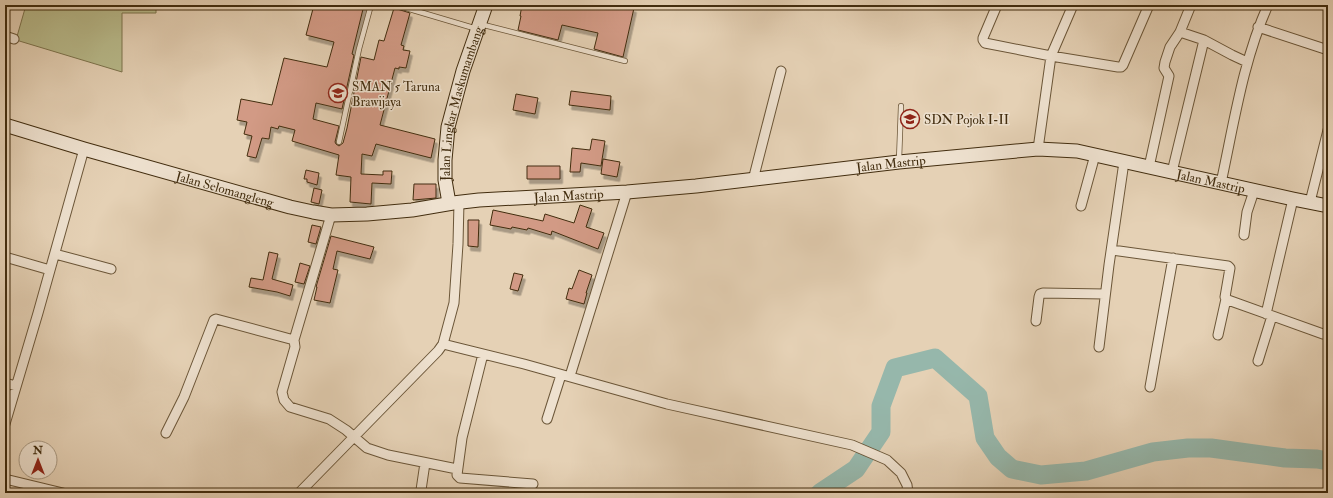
<svg xmlns="http://www.w3.org/2000/svg" width="1333" height="498" font-family="'IM FELL Double Pica',serif">
	<defs>
		<filter id="shadow"><feDropShadow dx="2.5" dy="4.5" stdDeviation="0" flood-color="#0004"/></filter>
	</defs>
	<rect width="100%" height="100%" fill="#e5d1b5"/>
	<filter id="stains"><feTurbulence type="fractalNoise" baseFrequency=".005" numOctaves="4"/><feColorMatrix values="0 0 0 0 .2 0 0 0 0 .09 0 0 0 0 .02 0 0 0 .5 -.17"/></filter>
	<radialGradient id="worn" r=".72"><stop offset=".6" stop-color="#630" stop-opacity="0"/><stop offset="1" stop-color="#630" stop-opacity=".3"/></radialGradient>
	<!-- green -->
	<path fill="#b8ba8b" stroke="#7d744d" d="M 26,5 L 156,5 L 156,13 L 122,13 L 122,72 L 16,40 Z"/>
	<g fill="none" stroke-linecap="round" stroke-linejoin="round">
		<!-- river -->
		<path stroke="#96b7ab" stroke-width="19" d="M 820,493 L 856,469 L 881,432 L 881,406 L 895,368 L 935,358 L 978,396 L 985,438 L 998,457 L 1012,469 L 1041,475 L 1086,471 L 1153,452 L 1188,448 L 1211,448 L 1285,458 L 1317,459 L 1328,461"/>
	</g>
	<!-- building -->
	<path fill="#d29a85" stroke="#422d0f" filter="url(#shadow)" d="M 314,5 L 364,5 L 352,54 L 354,55 L 342,109 L 316,103 L 313,119 L 339,126 L 335,142 L 336,144 L 339,146 L 343,143 L 347,128 L 361,57 L 374,60 L 379,40 L 384,41 L 394,8 L 410,13 L 401,45 L 404,46 L 403,50 L 410,51 L 406,68 L 399,67 L 399,69 L 395,68 L 380,125 L 435,139 L 431,158 L 376,144 L 372,156 L 362,154 L 361,174 L 383,175 L 383,171 L 392,171 L 391,184 L 372,183 L 371,204 L 350,202 L 351,177 L 336,175 L 339,155 L 292,141 L 295,130 L 279,126 L 278,129 L 271,127 L 269,139 L 262,138 L 256,158 L 247,156 L 252,136 L 244,134 L 247,122 L 237,120 L 241,99 L 272,105 L 284,58 L 327,67 L 334,42 L 306,35 Z
		M 522,5 L 621,5 L 634,8 L 623,57 L 594,49 L 598,33 L 562,25 L 558,40 L 518,30 L 521,16 L 520,16 Z
		M 571,91 L 611,96 L 610,110 L 569,105 Z
		M 516,94 L 538,98 L 535,114 L 513,110 Z
		M 592,139 L 605,141 L 601,166 L 581,163 L 580,172 L 570,172 L 572,148 L 590,150 Z
		M 603,159 L 620,162 L 617,177 L 601,174 Z
		M 527,166 L 560,166 L 560,179 L 527,179 Z
		M 306,170 L 319,173 L 317,185 L 307,182 L 307,179 L 304,179 Z
		M 414,184 L 436,184 L 436,198 L 413,200 Z
		M 314,188 L 322,190 L 319,204 L 311,202 Z
		M 580,205 L 592,209 L 586,227 L 604,233 L 598,249 L 552,231 L 551,235 L 528,228 L 527,230 L 512,227 L 511,229 L 490,225 L 493,210 L 543,221 L 545,214 L 574,223 Z
		M 468,220 L 479,220 L 478,247 L 468,246 Z
		M 312,225 L 321,227 L 316,244 L 308,242 Z
		M 331,236 L 374,247 L 370,259 L 337,251 L 333,269 L 338,270 L 330,303 L 314,300 L 317,287 L 316,287 Z
		M 269,252 L 278,254 L 272,279 L 293,285 L 290,296 L 277,292 L 249,287 L 251,278 L 263,280 Z
		M 300,263 L 310,266 L 304,284 L 295,282 Z
		M 579,270 L 592,275 L 586,293 L 587,293 L 584,304 L 566,299 L 569,288 L 572,289 Z
		M 514,273 L 523,275 L 518,291 L 510,289 Z"/>
	<g fill="none" stroke-linecap="round" stroke-linejoin="round">
		<!-- lane casing -->
		<g stroke="#6b5638" stroke-width="6">
			<path id="lane" d="M 396,5 L 477,29
				M 480,24 L 625,61
				M 339,142 L 359,49 L 371,5
				M 899,160 L 901,106"/>
		</g>
		<!-- street casing -->
		<g stroke="#6b5638" stroke-width="11">
			<path id="street" d="M 997,5 L 983,38 L 983,40 L 985,43 L 1051,56 L 1118,67 L 1121,67 L 1123,65 L 1149,5
				M 1258,27 L 1328,50
				M 1180,32 L 1204,40 L 1232,55 L 1247,62
				M 5,36 L 14,39
				M 1038,149 L 1051,56 L 1073,5
				M 1149,167 L 1169,76 L 1164,68 L 1165,62 L 1170,47 L 1180,32 L 1191,5
				M 1172,172 L 1204,40
				M 753,180 L 781,71
				M 1221,183 C 1234,123 1243,61 1268,5
				M 1310,202 L 1328,130
				M 1081,206 L 1095,155
				M 1244,235 L 1247,212 L 1254,191
				M 1112,250 L 1228,266 L 1230,268 L 1225,297 L 1228,300 L 1323,334 L 1328,332
				M 55,254 L 111,269
				M 5,257 L 50,270
				M 1266,314 L 1293,199
				M 1036,321 L 1039,297 L 1040,294 L 1043,293 L 1105,294
				M 1218,335 L 1226,299
				M 294,340 L 331,215
				M 443,344 L 524,364 L 667,404 L 852,445 L 887,460 L 901,473 L 907,485 L 908,493
				M 1099,347 L 1109,265 L 1124,162
				M 483,354 L 462,438 L 457,475 L 460,478 L 533,484
				M 1258,361 L 1272,316
				M 570,376 L 627,192
				M 5,383 L 16,386
				M 1150,387 L 1173,258
				M 547,419 L 561,375
				M 5,424 L 38,313 L 84,149
				M 166,433 L 184,397 L 214,320 L 216,319 L 294,340 L 295,347 L 282,392 L 284,400 L 290,407 L 329,419 L 346,430 L 367,448 L 388,455 L 457,469
				M 5,479 L 63,493
				M 421,490 L 425,463
				M 299,493 L 438,351 L 443,344 L 454,303 L 458,244 L 459,202"/>
		</g>
		<!-- secondary casing -->
		<g stroke="#422d0f" stroke-width="15">
			<g id="secondary">
				<path id="s1" d="M 5,125 L 84,149 L 290,207 L 313,212 L 331,215 L 367,214 L 412,210 L 453,203 L 479,200 L 627,192 L 696,186 L 899,162 L 1038,149 L 1077,151 L 1293,199 L 1328,206"/>
				<path id="s2" d="M 449,203 L 445,180 L 445,160 L 448,127 L 463,71 L 486,5"/>
			</g>
		</g>
		<!-- lane -->
		<use href="#lane" stroke="#eee1cf" stroke-width="4.5"/>
		<!-- street -->
		<use href="#street" stroke="#eee1cf" stroke-width="9"/>
		<!-- secondary -->
		<use href="#secondary" stroke="#eee1cf" stroke-width="13"/>
	</g>
	<!-- icons -->
	<defs>
		<g id="school-ring" transform="scale(1)"><circle r="9.5" fill="#eee1cf" stroke="#8f2418" stroke-width="1.5"/><path d="M0-5L7-2L0 1L-7-2ZM-4 1L0 2.5L4 1V4Q0 6-4 4Z" fill="#8f2418"/></g>
	</defs>
	<g fill-rule="evenodd">
		<use href="#school-ring" x="338" y="93"/>
		<use href="#school-ring" x="910" y="119"/>
	</g>
	<g text-anchor="middle" stroke-width="3" stroke-linejoin="round" paint-order="stroke">
		<!-- poi labels -->
		<g font-size="13" fill="#422d0f" stroke="#eee1cf" text-anchor="start">
			<text x="352" y="91">SMAN 5 Taruna<tspan x="352" dy="15">Brawijaya</tspan></text>
			<text x="924" y="124">SDN Pojok I-II</text>
		</g>
		<!-- street labels -->
		<g font-size="13" fill="#422d0f" stroke="#eee1cf">
			<text dy="5" stroke="none"><textPath href="#s2" startOffset="102">Jalan Lingkar Maskumambang</textPath></text>
			<text dy="5" stroke="none"><textPath href="#s1" startOffset="901">Jalan Mastrip</textPath></text>
			<text dy="5" stroke="none"><textPath href="#s1" startOffset="1225">Jalan Mastrip</textPath></text>
			<text dy="5" stroke="none"><textPath href="#s1" startOffset="229">Jalan Selomangleng</textPath></text>
			<text dy="5" stroke="none"><textPath href="#s1" startOffset="577">Jalan Mastrip</textPath></text>
		</g>
	</g>
	<!-- margin -->
	<rect width="1333" height="498" fill="none" stroke="#e5d1b5" stroke-width="20"/>
	<rect x="6" y="6" width="1321" height="486" fill="none" stroke="#422d0f" stroke-width="2"/>
	<rect x="10" y="10" width="1313" height="478" fill="none" stroke="#422d0f"/>
	<!-- north arrow -->
	<g transform="translate(38 460)"><circle r="19" fill="#eee1cf" stroke="#a99982"/>
	<path d="M0-3L7 15L0 10L-7 15Z" fill="#8f2418"/>
	<text y="-6" font-size="11" font-weight="bold" text-anchor="middle" fill="#422d0f">N</text>
	</g>
	<rect width="100%" height="100%" filter="url(#stains)"/>
	<rect width="100%" height="100%" fill="url(#worn)"/>
</svg>
